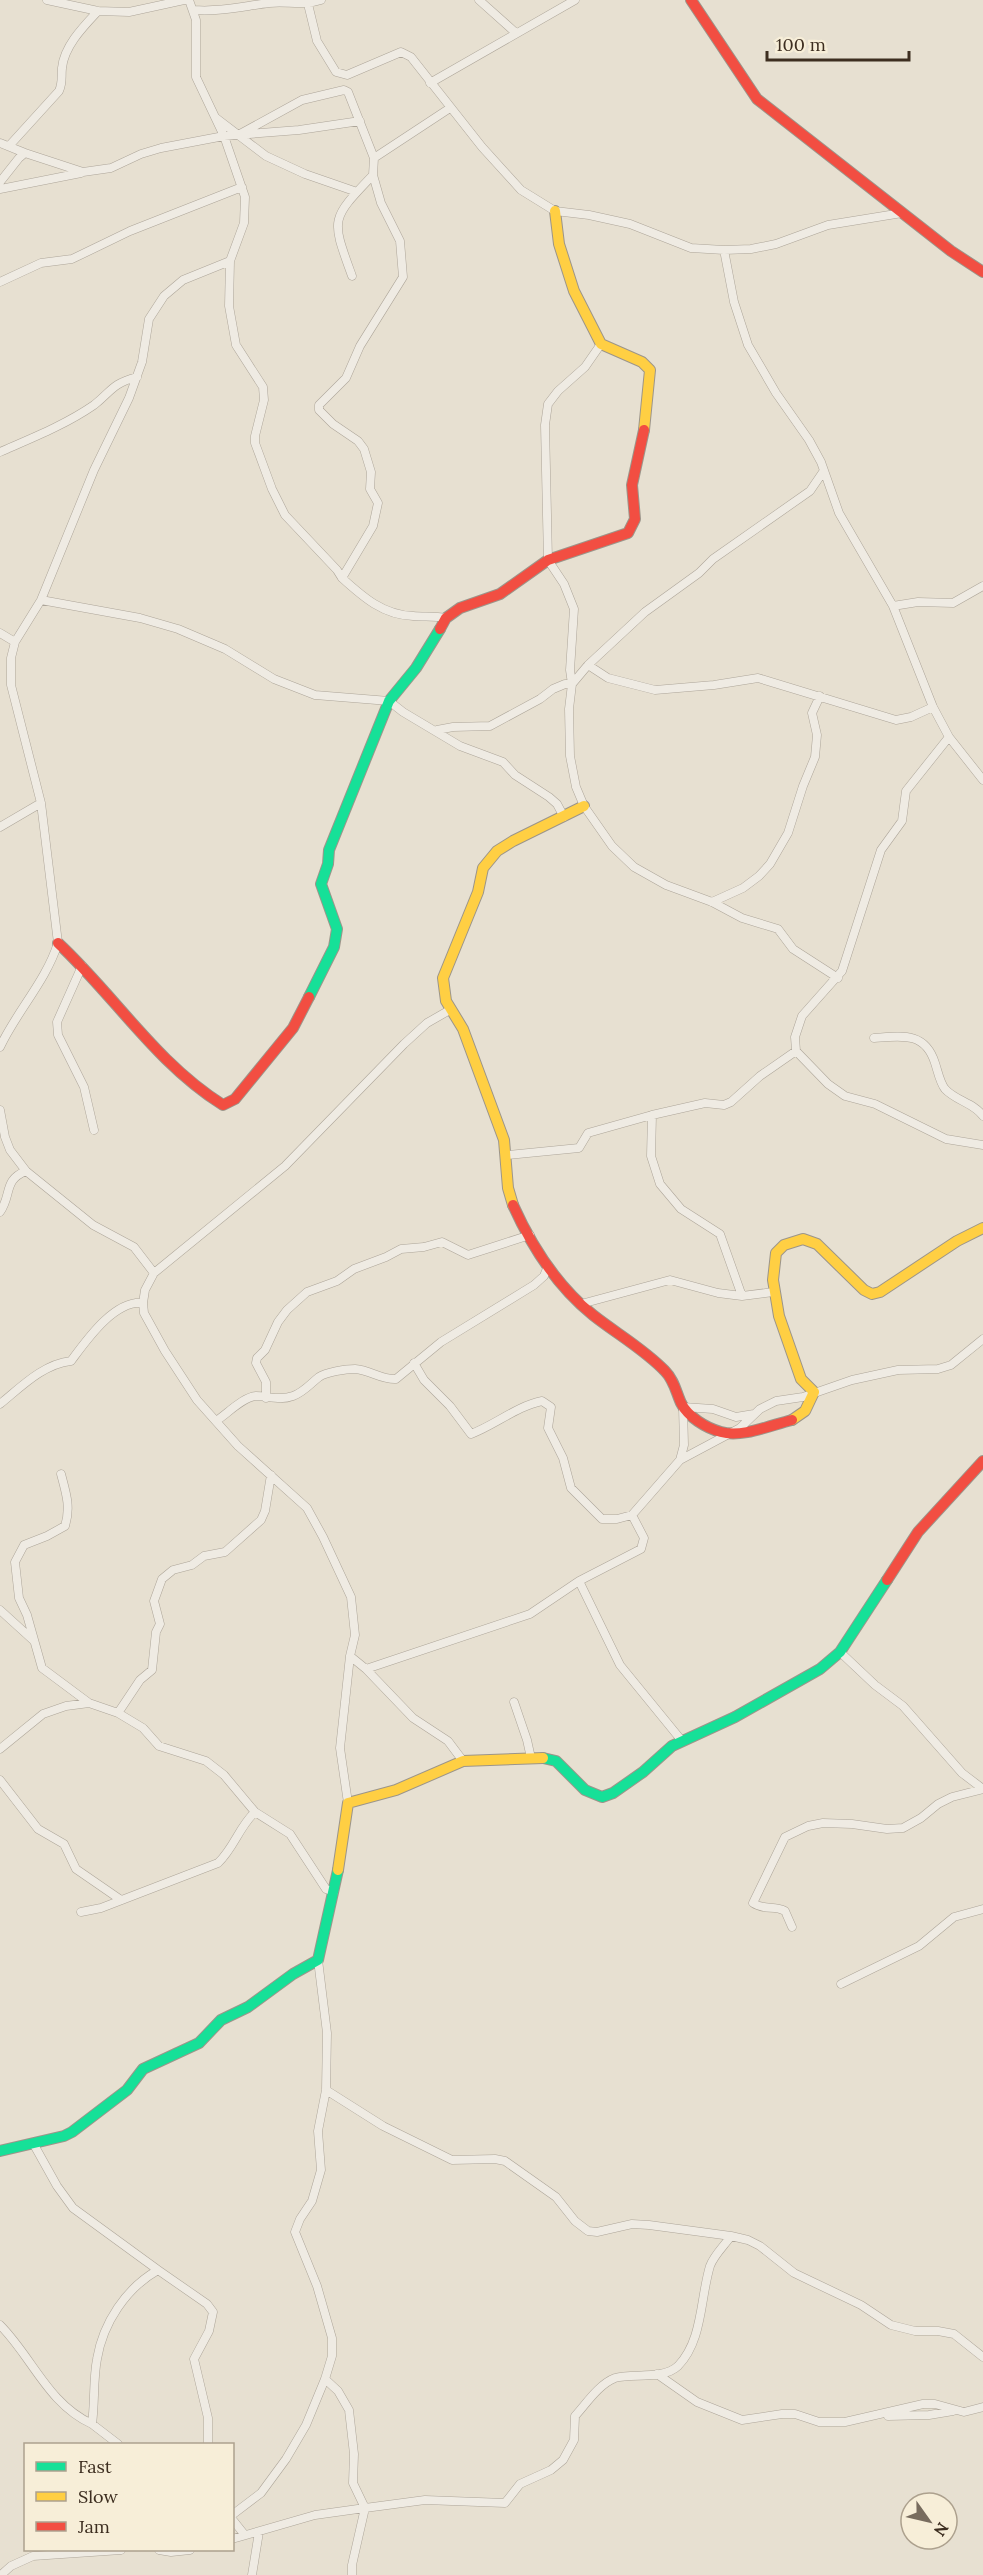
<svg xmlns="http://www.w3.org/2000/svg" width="983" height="2575" font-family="Lora,serif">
	<rect width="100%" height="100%" fill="#e7e0d1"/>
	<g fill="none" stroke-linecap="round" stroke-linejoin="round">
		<!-- street casing -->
		<g stroke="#ada599" stroke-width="9">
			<path id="street" d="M 47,0 L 98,11 L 129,12 L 184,0
				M 189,0 L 196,20 L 196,77 L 224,136 L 245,197 L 244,223 L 230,261 L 229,306 L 236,345 L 263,387 L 264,400 L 255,436 L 255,443 L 272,489 L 285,515 L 337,570 L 342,578
				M 479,0 L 516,33
				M 308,4 L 317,41 L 336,72 L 347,75 L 401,52 L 411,57 L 482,147 L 521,190 L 555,211 L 589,215 L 630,224 L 691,248 L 724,250 L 751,249 L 776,244 L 828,225 L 902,213
				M 194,10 C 220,12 244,6 269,3 C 287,1 303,6 321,0
				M 430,83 L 575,0
				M 216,118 L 266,156 L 305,174 L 357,192
				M 240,134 L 302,100 L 344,90 L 348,92 L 374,158 L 373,175 L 381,203 L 400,241 L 403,277 L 360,346 L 346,378 L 319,405 L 319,410 L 333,424 L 358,441 L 364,449 L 371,472 L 370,489 L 378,503 L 373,526 L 342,578 C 363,597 383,615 413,616 C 424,617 435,616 446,618
				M 0,143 L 25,153
				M 9,146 L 59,91 C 63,82 61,77 62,68 C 64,46 84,26 98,11
				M 374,158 L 450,108
				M 0,182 L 19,158 L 25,153 L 83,172 L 111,168 L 141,154 L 161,148 L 224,136 L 299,130 L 360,121
				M 0,189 L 81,173
				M 724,250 L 734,302 L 748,345 L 776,393 L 809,440 L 821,462 L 839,513 L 893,606 L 933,707 L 949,737 L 983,780
				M 352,276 C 331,218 330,220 373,175
				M 0,282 L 41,263 L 72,259 L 130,231 L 242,187
				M 0,452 C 32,438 65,425 94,405 C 112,391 111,384 137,377
				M 823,472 L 810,491 L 713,559 L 699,573 L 645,612 L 588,665 L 572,684 L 569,709 L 570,756 L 576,787 L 584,806 L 612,846 L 634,867 L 666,885 L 712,902 L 742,918 L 778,929 L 793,949 L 838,978
				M 41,600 L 140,618 L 178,629 L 225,649 L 274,679 L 315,695 L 389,701 L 403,712 L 460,746 L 503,762 L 515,775 L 549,797 L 557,804 L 564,817
				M 893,606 L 918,602 L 953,603 L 983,586
				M 0,633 L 15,642
				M 588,665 L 608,678 L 655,690 L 714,685 L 758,678 L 896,720 L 911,717 L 933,707
				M 437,730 L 453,727 L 490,726 L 540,699 L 553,689 L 565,684 L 572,684 L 570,670 L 574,609 L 564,584 L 548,560 L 545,425 L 548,404 L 558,391 L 585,367 L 601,344
				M 949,737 L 906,791 L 902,821 L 881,850 L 842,971 L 802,1016 L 795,1037 L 796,1051 L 828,1084 L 845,1096 L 875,1104 L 946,1139 L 983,1145
				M 0,827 L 41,803
				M 712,902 L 743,888 L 759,876 L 770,864 L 788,833 L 803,786 L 815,757 L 817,735 L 812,713 L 820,696
				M 82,966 L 57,1022 L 58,1035 L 84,1087 L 94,1130
				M 448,1011 L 427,1023 L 404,1044 L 285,1166 L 154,1273 L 145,1290 L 143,1303 L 144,1313 L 165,1351 L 197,1400 L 238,1446 L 307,1508 L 323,1537 L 351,1597 L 355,1635 L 350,1656 L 366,1669 L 413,1718 L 448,1741 L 463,1761
				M 874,1038 C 901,1036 925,1031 935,1063 C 938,1072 940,1083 945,1089 C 956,1101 974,1103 983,1116
				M 0,1047 C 17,1011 46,981 58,943 L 41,803 L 11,685 L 11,658 L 15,642 L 41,600 L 94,470 L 129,398 L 142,362 L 149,319 L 164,296 L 183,280 L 230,261
				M 0,1110 L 5,1137 L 10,1150 L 26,1171 L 93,1225 L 134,1247 L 154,1273
				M 652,1115 L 651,1156 L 660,1184 L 681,1209 L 720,1234 L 742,1296
				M 507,1155 L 579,1148 L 588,1133 L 652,1115 L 705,1103 L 724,1105 L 731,1102 L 760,1076 L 796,1051
				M 0,1212 C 12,1195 3,1180 26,1171
				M 581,1304 L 670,1280 L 718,1293 L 742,1296 L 773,1292
				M 414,1363 L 424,1380 L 450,1406 L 471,1434 C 495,1425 517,1406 542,1401 L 551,1407 L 548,1428 L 563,1458 L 571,1488 L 602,1519 L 617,1519 L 632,1515
				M 266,1398 L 266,1382 L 256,1363 L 257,1358 L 265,1350 L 278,1322 L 287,1310 L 307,1292 L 337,1281 L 354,1269 L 386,1257 L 401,1249 L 424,1247 L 442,1242 L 468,1255 L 530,1235
				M 0,1404 C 21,1387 43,1364 71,1361 C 86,1341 114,1300 143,1303
				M 216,1421 C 227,1414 243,1397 256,1396 C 268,1396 280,1401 293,1396 C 304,1392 310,1384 319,1377 C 326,1372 346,1369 355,1369 C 370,1370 382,1380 396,1379 L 441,1342 L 534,1285 L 544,1276 L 548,1266
				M 680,1460 L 684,1445 L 683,1407 L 713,1409 L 736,1417 L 754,1414
				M 61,1474 C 66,1493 71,1507 65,1526 L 47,1536 L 24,1545 L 15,1562 L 19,1598 L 27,1615 L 42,1668 L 89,1703
				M 579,1581 L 620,1665 L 682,1741
				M 0,1610 L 33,1640
				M 840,1652 L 875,1685 L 903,1706 L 962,1773 L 983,1789
				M 366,1669 L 530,1614 L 579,1581 L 641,1549 L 644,1538 L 632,1515 L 680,1460 L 740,1428 L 760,1409 L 776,1401 L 803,1397 L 852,1380 L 898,1370 L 938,1369 L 951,1365 L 983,1339
				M 514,1702 L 527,1740 L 531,1758
				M 118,1713 L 140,1680 L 152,1670 L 156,1632 L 160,1624 L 154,1601 L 162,1579 L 173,1570 L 192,1565 L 204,1556 L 225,1552 L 261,1520 L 265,1511 L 271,1475
				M 0,1749 L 43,1714 L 66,1706 L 89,1703 L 118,1713 L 143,1728 L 159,1746 L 206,1761 L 224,1775 L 255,1812 L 290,1834 L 326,1889 L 334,1892
				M 0,1780 L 38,1829 L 64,1844 L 76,1869 L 121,1900
				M 348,1803 L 340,1748 L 350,1656
				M 81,1912 L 101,1908 L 218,1863 C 234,1848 239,1827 255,1812
				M 792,1927 L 785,1911 C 774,1905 765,1911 753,1903 L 785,1837 L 808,1826 L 823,1823 L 852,1824 L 887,1829 L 903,1828 L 921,1818 L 938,1804 L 952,1797 L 983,1789
				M 841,1984 L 919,1946 L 954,1917 L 983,1909
				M 326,2090 L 383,2126 L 452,2160 L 495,2159 L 505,2161 L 556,2197 L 575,2221 L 588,2231 L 597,2232 L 632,2224 L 649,2225 L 731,2236
				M 33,2143 L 57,2186 L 73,2208 L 158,2270
				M 0,2325 C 32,2357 48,2404 92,2424
				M 657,2374 L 697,2402 L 742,2420 L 782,2414 L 795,2414 L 819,2422 L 845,2422 L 923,2404 L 935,2404 L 964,2412 L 983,2407
				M 325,2379 L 338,2391 L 349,2410 L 354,2454 L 353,2483 L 365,2508 L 352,2565 L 352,2575
				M 888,2416 L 929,2415 L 953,2411
				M 118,2444 L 92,2424 C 95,2403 93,2380 97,2359 C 103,2323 126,2288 158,2270 L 207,2304 L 213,2312 L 209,2331 L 194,2359 L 208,2418 L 208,2444
				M 232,2515 L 261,2493 L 286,2459 L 306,2425 L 325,2379 L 332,2356 L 332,2338 L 317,2286 L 295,2232 L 300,2219 L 312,2201 L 321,2170 L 318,2131 L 326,2090 L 327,2033 L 318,1960
				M 232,2519 L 244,2534
				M 232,2539 L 315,2515 L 365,2508 L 425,2500 L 505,2503 L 520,2484 L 551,2470 L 563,2460 L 574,2440 L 575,2416 C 586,2404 599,2384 615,2378 C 633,2373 663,2380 678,2366 C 703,2340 700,2299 710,2266 C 714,2255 724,2246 731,2236 L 748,2240 L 760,2246 L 794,2273 L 861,2305 L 891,2325 L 915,2331 L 938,2331 L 954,2334 L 983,2357
				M 159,2550 L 171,2552 L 190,2550
				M 1,2575 L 11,2566 L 33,2556 L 121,2550
				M 252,2575 L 259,2532"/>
		</g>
		<!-- fast casing -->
		<g stroke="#9c958a" stroke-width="12">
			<path id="fast" d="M 309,997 L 334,947 L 337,929 L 321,884 L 328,864 L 329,850 L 389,701 L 416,668 L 440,629
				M 543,1758 L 556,1761 L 585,1790 L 602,1797 L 613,1793 L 643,1772 L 672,1746 L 735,1717 L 820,1669 L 840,1652 L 887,1580
				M 0,2151 L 64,2136 L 72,2132 L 127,2090 L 143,2069 L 199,2043 L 221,2020 L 248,2007 L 293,1974 L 318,1960 L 338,1870"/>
		</g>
		<!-- slow casing -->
		<g stroke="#9c958a" stroke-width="12">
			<path id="slow" d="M 555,211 L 559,244 L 574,291 L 601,344 L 642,362 L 650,370 L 644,430
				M 513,1205 L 508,1188 L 504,1140 L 463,1029 L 446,1001 L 443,978 L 478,892 L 483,868 L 497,851 L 513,841 L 584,806
				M 792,1420 L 805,1411 L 814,1392 L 801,1379 L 779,1316 L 773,1280 L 776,1253 L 784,1245 L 803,1239 L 817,1244 L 864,1290 L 872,1294 L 880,1292 L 957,1241 L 983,1228
				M 338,1870 L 348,1803 L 396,1790 L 463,1761 L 543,1758"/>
		</g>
		<!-- jam casing -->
		<g stroke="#9c958a" stroke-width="12">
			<path id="jam" d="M 691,0 L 757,99 L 951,251 L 983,272
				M 440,629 L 446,618 L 460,608 L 500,594 L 548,560 L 628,533 L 635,519 L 632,485 L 644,430
				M 58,943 C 115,996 156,1063 223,1105 L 235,1099 L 293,1028 L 309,997
				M 513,1205 C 531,1245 558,1287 593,1315 C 617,1334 644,1349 665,1371 C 674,1380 676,1392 681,1403 C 688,1417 706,1428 721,1432 C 742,1438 771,1425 792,1420
				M 887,1580 L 918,1532 L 983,1461"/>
		</g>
		<!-- street -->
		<use href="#street" stroke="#efebe3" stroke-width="8"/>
		<!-- fast -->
		<use href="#fast" stroke="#16e098" stroke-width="10"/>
		<!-- slow -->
		<use href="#slow" stroke="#ffcf43" stroke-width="10"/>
		<!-- jam -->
		<use href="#jam" stroke="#f24e42" stroke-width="10"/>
	</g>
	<!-- legend -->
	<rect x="24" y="2443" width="210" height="108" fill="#f7eed8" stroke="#ada18e" stroke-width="1.5"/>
	<rect x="36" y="2462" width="30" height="9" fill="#16e098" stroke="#ada18e" stroke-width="1.5"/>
	<text x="78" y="2473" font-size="18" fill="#3d2e20">Fast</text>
	<rect x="36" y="2492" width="30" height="9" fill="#ffcf43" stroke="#ada18e" stroke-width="1.5"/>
	<text x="78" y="2503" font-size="18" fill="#3d2e20">Slow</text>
	<rect x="36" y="2522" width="30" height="9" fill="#f24e42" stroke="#ada18e" stroke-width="1.5"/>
	<text x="78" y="2533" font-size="18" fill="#3d2e20">Jam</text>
	<!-- north arrow -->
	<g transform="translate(929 2521) rotate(124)"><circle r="28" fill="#f7eed8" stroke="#ada18e" stroke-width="1.5"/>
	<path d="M0-4.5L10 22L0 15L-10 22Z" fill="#786c5e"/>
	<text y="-9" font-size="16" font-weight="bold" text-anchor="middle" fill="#3d2e20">N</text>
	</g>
	<!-- scale -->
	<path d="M767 51v9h142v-9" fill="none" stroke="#3d2e20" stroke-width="3"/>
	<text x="776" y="51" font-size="18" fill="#3d2e20" stroke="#f7eed8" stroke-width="4.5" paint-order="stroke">100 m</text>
</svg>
